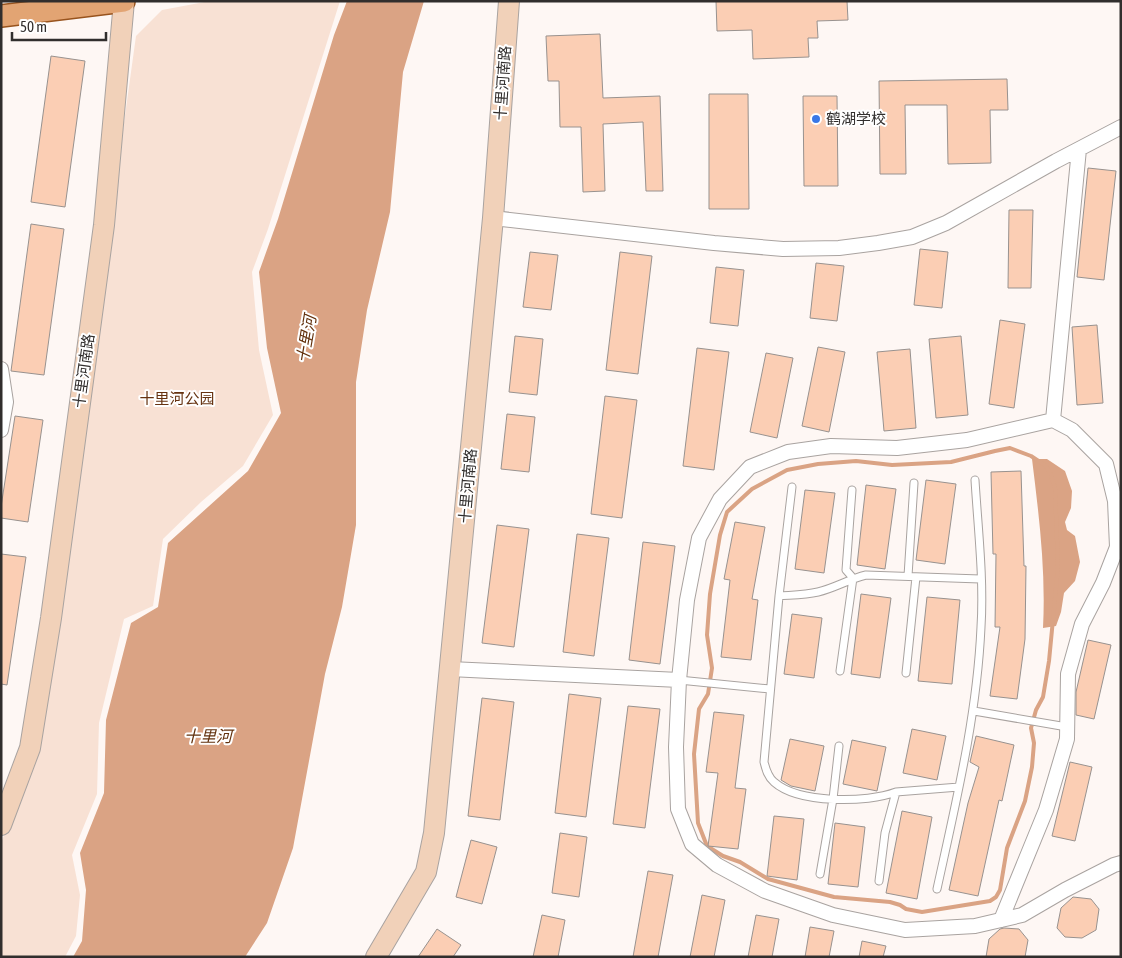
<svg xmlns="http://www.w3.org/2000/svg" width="1122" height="958" font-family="'Asap Condensed','Noto Sans SC',sans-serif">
	<rect width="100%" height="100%" fill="#fef7f4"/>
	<!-- green -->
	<path fill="#f8e1d4" d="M 210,1 L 340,1 L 268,229 L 252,272 L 259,350 L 273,415 L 243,466 L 201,502 L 163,539 L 153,606 L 124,619 L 99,723 L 97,794 L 72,855 L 80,895 L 76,936 L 65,957 L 1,957 L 1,843 L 37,751 L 136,36 L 162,10 Z"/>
	<!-- water -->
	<path fill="#daa384" d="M 347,1 L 424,1 L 403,72 L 390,212 L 367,310 L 356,382 L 356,525 L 342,607 L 325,674 L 293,848 L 267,923 L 245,957 L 73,957 L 82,941 L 86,890 L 80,853 L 104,793 L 106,720 L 131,623 L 158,607 L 168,543 L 248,471 L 281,413 L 267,348 L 259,272 L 278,219 L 334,35 Z
		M 1032,459 L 1047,459 L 1065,471 L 1072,491 L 1071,508 L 1065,522 L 1067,530 L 1075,536 L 1080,562 L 1075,581 L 1064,593 L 1061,612 L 1056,626 L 1043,628 C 1046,571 1039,516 1032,459 Z"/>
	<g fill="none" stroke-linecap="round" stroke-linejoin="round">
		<!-- stream -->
		<path stroke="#daa384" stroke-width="4" d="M 1010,448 L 1031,456 L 1046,466 L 1051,475 L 1055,488 L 1058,567 L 1049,661 L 1043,697 L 1036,710 L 1031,728 L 1034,743 L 1032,767 L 1025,801 L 1007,848 L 1000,890 L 996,897 L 990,901 L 922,912 L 906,909 L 900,905 L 890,902 L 834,897 L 768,879 L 740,862 L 723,856 L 707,846 L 698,823 L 694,754 L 699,709 L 708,694 L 712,668 L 707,635 L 710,594 L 720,535 L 727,512 L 752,489 L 787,470 L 818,464 L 856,461 L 892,465 L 951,462 L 995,451 Z"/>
	</g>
	<!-- building -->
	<path fill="#fbceb4" stroke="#98928f" d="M 716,1 L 847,1 L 848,20 L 817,21 L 818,38 L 808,38 L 809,57 L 753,59 L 752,30 L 717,31 Z
		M 600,34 L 603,98 L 660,96 L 663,191 L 646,191 L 643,122 L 603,124 L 605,191 L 583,192 L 581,127 L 560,127 L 559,81 L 548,81 L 546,36 Z
		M 51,56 L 85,61 L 65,207 L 31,202 Z
		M 1007,79 L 1008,110 L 990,110 L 991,163 L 948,164 L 947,105 L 905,105 L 906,174 L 880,174 L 879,81 Z
		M 709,94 L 748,94 L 749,209 L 709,209 Z
		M 803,96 L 837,96 L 838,186 L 804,186 Z
		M 1088,168 L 1116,171 L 1104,280 L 1077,277 Z
		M 1009,210 L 1033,210 L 1031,288 L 1008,288 Z
		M 31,224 L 64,229 L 44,375 L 11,371 Z
		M 920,249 L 948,252 L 942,308 L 914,305 Z
		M 530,252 L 558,255 L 551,310 L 523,307 Z
		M 620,252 L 652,256 L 638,374 L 606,370 Z
		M 816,263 L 844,266 L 837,321 L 810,318 Z
		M 716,267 L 744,270 L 738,326 L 710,323 Z
		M 1000,320 L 1025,324 L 1014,408 L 989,404 Z
		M 1097,325 L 1103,403 L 1077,405 L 1072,327 Z
		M 515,336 L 543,339 L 537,395 L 509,392 Z
		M 961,336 L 968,415 L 936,418 L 929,339 Z
		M 818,347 L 845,352 L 829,432 L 802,426 Z
		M 697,348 L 729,352 L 714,470 L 683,466 Z
		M 910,349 L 916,428 L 884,431 L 877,352 Z
		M 766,353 L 793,358 L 777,438 L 750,432 Z
		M 605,396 L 637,400 L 622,518 L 591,514 Z
		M 507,414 L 535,417 L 529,472 L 501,469 Z
		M 15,416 L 43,420 L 28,522 L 1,518 L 1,507 Z
		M 1021,471 L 1024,566 L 1026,566 L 1025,639 L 1017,699 L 990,696 L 1000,627 L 995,627 L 996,554 L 993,554 L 991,472 Z
		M 926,480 L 956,484 L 945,564 L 916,560 Z
		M 866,485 L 896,489 L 885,569 L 857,565 Z
		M 805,490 L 835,493 L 824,573 L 795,569 Z
		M 735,522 L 765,527 L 752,599 L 758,600 L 751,660 L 721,657 L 730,580 L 724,579 Z
		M 497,525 L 529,529 L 514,647 L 482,643 Z
		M 577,534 L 609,538 L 594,656 L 563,652 Z
		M 643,542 L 675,546 L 660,664 L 629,660 Z
		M 1,554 L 26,557 L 7,685 L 1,684 Z
		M 861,594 L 891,598 L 880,678 L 851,674 Z
		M 927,597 L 960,600 L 952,684 L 918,681 Z
		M 792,614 L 822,618 L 814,678 L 784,674 Z
		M 1088,640 L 1111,645 L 1094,719 L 1076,715 L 1076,692 Z
		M 569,694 L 601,698 L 586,817 L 555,813 Z
		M 482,698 L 514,702 L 500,820 L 468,816 Z
		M 628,706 L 660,709 L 645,828 L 613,824 Z
		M 714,712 L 744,715 L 735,788 L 746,789 L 738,849 L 708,846 L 718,773 L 706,772 Z
		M 912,729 L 946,736 L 937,780 L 903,773 Z
		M 976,736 L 1014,745 L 1002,801 L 999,800 L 978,896 L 949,890 L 968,803 L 979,767 L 970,762 Z
		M 790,739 L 824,746 L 815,791 L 791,786 L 781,780 Z
		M 852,740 L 886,747 L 877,791 L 843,784 Z
		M 1070,762 L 1092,767 L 1075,841 L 1052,836 Z
		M 902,811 L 932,817 L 917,899 L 886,893 Z
		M 774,816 L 804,819 L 797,880 L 767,876 Z
		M 835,823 L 865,827 L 858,887 L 828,884 Z
		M 560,833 L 587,837 L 579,897 L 552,893 Z
		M 471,840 L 497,847 L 482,904 L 456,897 Z
		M 648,871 L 673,875 L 658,957 L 633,957 Z
		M 702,895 L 725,900 L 714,957 L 690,957 Z
		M 1073,897 L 1091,899 L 1099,909 L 1096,930 L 1082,938 L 1065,937 L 1057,928 L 1061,908 Z
		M 542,915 L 565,920 L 558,957 L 533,957 Z
		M 756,915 L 779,919 L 772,957 L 748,957 Z
		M 810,927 L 834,931 L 829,957 L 805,957 Z
		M 1004,928 L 1019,929 L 1028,940 L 1025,957 L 986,957 L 989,939 L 1000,929 Z
		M 437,929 L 461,945 L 453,957 L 418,957 Z
		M 862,941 L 886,946 L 883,957 L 859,957 Z"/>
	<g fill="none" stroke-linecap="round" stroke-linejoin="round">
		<!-- lane casing -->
		<g stroke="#a9a3a0" stroke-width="9">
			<path id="lane" d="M 792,487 L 779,596 L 764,762 C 766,770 768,777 774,782 C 799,804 867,803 896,792 L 959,787
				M 908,576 L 914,483
				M 779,596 C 792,595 805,595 818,592 C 835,588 849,579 866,575 L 980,579
				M 840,671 L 853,578 L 846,570 L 852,490
				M 906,673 L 916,577
				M 679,680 L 770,689
				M 974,711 L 1067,727
				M 820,874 L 833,799 L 839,746
				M 879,881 L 885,833 L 896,792
				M 937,889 C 956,802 977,716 981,627 C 984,579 978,529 975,480"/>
		</g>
		<!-- street casing -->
		<g stroke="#a9a3a0" stroke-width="16">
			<path id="street" d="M 493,218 L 714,243 L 783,249 L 839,248 L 878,243 L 912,237 L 946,223 L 1056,161 L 1121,127
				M 1,369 L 6,402 L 1,430
				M 1053,420 L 967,440 L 897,448 L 831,446 L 788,452 L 750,467 L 720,499 L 699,538 L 687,600 L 679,680 L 676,747 L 678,809 L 692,844 L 717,865 L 765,891 L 833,915 L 905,930 L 975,926 L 1022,915 L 1065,890 L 1114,865 L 1121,863
				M 450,669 L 679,680
				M 1001,920 L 1046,810 L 1067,739 L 1068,674 L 1082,624 L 1103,583 L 1117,547 L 1115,501 L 1106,464 L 1072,430 L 1053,420 L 1079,149"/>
		</g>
		<!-- secondary casing -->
		<g stroke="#a9a3a0" stroke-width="22">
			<path id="secondary" d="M 1,825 L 30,748 L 51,618 L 104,225 L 124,1
				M 376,957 L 426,872 L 434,833 L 493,218 L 509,1"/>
		</g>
		<!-- primary casing -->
		<g stroke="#98531d" stroke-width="24">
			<path id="primary" d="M 1,16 L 124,1"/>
		</g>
		<!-- lane -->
		<use href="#lane" stroke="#fff" stroke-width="7"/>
		<!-- street -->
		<use href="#street" stroke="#fff" stroke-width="14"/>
		<!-- secondary -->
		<use href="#secondary" stroke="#f1d1b9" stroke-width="20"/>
		<!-- primary -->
		<use href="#primary" stroke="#e2a473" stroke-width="21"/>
	</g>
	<!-- markers -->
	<circle fill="#3a77e6" stroke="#fff" stroke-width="2" cx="816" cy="119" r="5"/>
	<g text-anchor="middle" stroke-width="4" stroke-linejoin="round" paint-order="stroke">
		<!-- street labels -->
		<g font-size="15" fill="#312e2d" stroke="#fff">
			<text transform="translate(503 83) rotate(-86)" y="5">十里河南路</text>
			<text transform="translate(84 371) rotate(-82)" y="5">十里河南路</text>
			<text transform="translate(468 486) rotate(-85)" y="5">十里河南路</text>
		</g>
		<!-- poi labels -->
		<g font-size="15" fill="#312e2d" stroke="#fff" text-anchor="start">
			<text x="826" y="124">鹤湖学校</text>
		</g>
		<!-- park labels -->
		<g font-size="15" fill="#631" stroke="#fff">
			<text x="177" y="404">十里河公园</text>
		</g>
		<!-- water labels -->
		<g font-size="16" font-style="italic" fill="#62300c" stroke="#fff">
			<text transform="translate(306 339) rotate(-80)" y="6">十里河</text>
			<text x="208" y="742">十里河</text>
		</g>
	</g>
	<!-- border -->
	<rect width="1122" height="958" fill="none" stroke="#312e2d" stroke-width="5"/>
	<!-- scale -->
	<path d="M12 32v8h94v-8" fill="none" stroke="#312e2d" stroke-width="2.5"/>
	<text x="20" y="32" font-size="15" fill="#312e2d" stroke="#ffffff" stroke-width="4" paint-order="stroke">50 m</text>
</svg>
